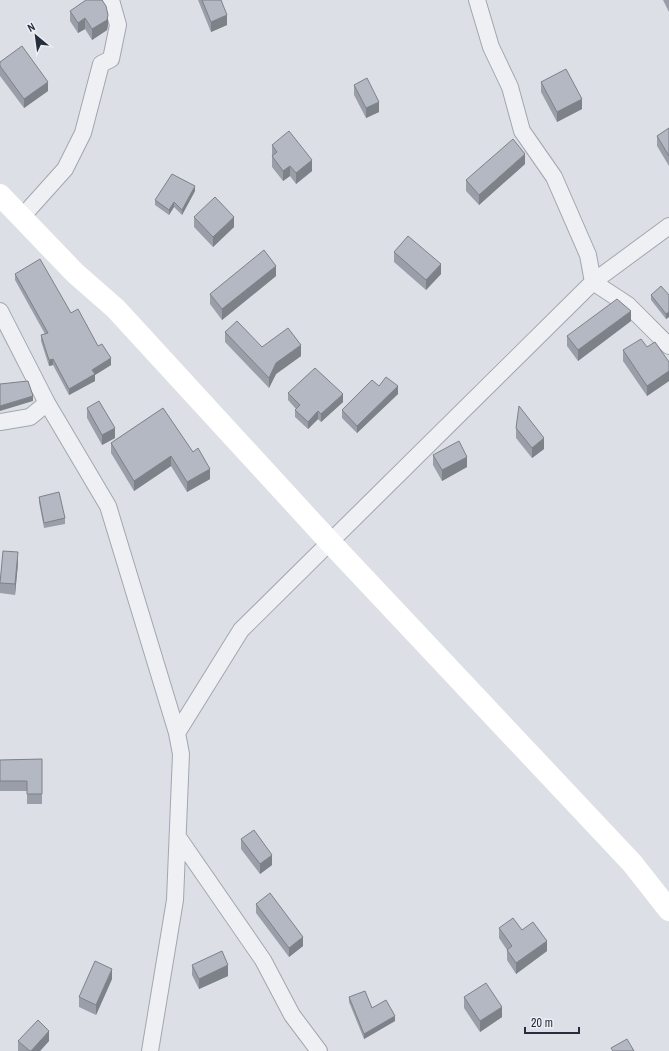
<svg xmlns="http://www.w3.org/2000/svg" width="669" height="1051" font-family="'Archivo Narrow',sans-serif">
	<rect width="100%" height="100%" fill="#dcdfe6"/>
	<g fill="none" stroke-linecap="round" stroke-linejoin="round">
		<!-- street casing -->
		<g stroke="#a2a6b0" stroke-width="18">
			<path id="street" d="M 477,0 L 491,47 L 510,87 L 522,131 L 554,177 L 588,255 L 593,282 L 628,305 L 669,346
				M 21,218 L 65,169 L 83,133 L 101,64 L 111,59 L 118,25 L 111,0
				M 0,311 L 47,403 L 108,506 L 177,733 L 181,754 L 175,900 L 150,1051
				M 0,422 L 30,417 L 47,403
				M 177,733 L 241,630 L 593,282 L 669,226
				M 178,837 L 263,960 L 292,1015 L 319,1051"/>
		</g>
		<!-- street -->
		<use href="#street" stroke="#eef0f4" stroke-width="16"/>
		<!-- secondary -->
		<path stroke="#fff" stroke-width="22" d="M 0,195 L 75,273 L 116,309 L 329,541 L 632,863 L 669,910"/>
	</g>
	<!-- wall -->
	<path fill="#9a9ea8" d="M 198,0 L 221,0 L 227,25 L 211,32 Z
		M 663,0 L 669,0 L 669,12 Z
		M 70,11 L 108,25 L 107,30 L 92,40 L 85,29 L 78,33 L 70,21 Z
		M 0,62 L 48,91 L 24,108 L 0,76 Z
		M 541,82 L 582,109 L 557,122 L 541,92 Z
		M 354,85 L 379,112 L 366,118 L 354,95 Z
		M 669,128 L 669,166 L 657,146 L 657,136 Z
		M 272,145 L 312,171 L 296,184 L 290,176 L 283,181 L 272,167 Z
		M 525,164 L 479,205 L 466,191 L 466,180 Z
		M 195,191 L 182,215 L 174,207 L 169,215 L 155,205 L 155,200 Z
		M 194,217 L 234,227 L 213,247 L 194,227 Z
		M 394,252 L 441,274 L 426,290 L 394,262 Z
		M 15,274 L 71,313 L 98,346 L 111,365 L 95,375 L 95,381 L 69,395 L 53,365 L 49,366 L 41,341 L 41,335 L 45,334 L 15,280 Z
		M 276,276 L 222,320 L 210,304 L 210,294 Z
		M 651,295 L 669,295 L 669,317 L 666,319 L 651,300 Z
		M 631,321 L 578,361 L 567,346 L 567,336 Z
		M 225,332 L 262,347 L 301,356 L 276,374 L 269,388 L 225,342 Z
		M 647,347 L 669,362 L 669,381 L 647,396 L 623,361 L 623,350 Z
		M 379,386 L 398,394 L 357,433 L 342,418 L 342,410 Z
		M 288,393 L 343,402 L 321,422 L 318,419 L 308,429 L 295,417 L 295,410 L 296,409 L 288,400 Z
		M 87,408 L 115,438 L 102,445 L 87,418 Z
		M 163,408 L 210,479 L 187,492 L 171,466 L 134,491 L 111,453 L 111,443 Z
		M 516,428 L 544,449 L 532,458 L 516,438 Z
		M 433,455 L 467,467 L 442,481 L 433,465 Z
		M 39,497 L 65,518 L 65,524 L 44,528 L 39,502 Z
		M 18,563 L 15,595 L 0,593 L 0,583 Z
		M 42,759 L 42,804 L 27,804 L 27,791 L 0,791 L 0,760 Z
		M 241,839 L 272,865 L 260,874 L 241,849 Z
		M 256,904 L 303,946 L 289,957 L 256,913 Z
		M 499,928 L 522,930 L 547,951 L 516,974 L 507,960 L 507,950 L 499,938 Z
		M 192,965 L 228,976 L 199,989 L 192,975 Z
		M 112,979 L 96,1015 L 79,1007 L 79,997 Z
		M 349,997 L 372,1008 L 395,1021 L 364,1039 L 349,1002 Z
		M 464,997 L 502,1017 L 480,1032 L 464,1008 Z
		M 18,1041 L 49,1041 L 40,1051 L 18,1051 Z"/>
	<!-- shaded-wall -->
	<path fill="#7d8188" d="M 108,15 L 108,25 L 107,30 L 92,40 L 92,29 Z
		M 227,15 L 227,25 L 211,32 L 211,22 Z
		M 85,18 L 85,29 L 78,33 L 78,23 Z
		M 48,82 L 48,91 L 24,108 L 24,99 Z
		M 582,99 L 582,109 L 557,122 L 557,112 Z
		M 379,102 L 379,112 L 366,118 L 366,108 Z
		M 525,154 L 525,164 L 479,205 L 479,195 Z
		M 312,160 L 312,171 L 296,184 L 296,173 Z
		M 290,166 L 290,176 L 283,181 L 283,171 Z
		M 195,186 L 195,191 L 182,215 L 182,210 Z
		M 174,202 L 174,207 L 169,215 L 169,210 Z
		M 234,217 L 234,227 L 213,247 L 213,237 Z
		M 441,264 L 441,274 L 426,290 L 426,280 Z
		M 276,266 L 276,276 L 222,320 L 222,309 Z
		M 631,311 L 631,321 L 578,361 L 578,350 Z
		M 669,312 L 669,317 L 666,319 L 666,314 Z
		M 301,345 L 301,356 L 276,374 L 269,388 L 269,378 L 276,363 Z
		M 111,358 L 111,365 L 95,375 L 95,381 L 69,395 L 69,389 L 92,370 Z
		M 53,359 L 53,365 L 49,366 L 49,360 Z
		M 669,371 L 669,381 L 647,396 L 647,386 Z
		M 398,386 L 398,394 L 357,433 L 357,426 Z
		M 343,394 L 343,402 L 321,422 L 321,414 Z
		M 33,396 L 33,401 L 0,411 L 0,406 Z
		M 318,411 L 318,419 L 308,429 L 308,422 Z
		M 115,428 L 115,438 L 102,445 L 102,435 Z
		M 544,438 L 544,449 L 532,458 L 532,448 Z
		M 171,456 L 171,466 L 134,491 L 134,481 Z
		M 467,457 L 467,467 L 442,481 L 442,470 Z
		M 210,469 L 210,479 L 187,492 L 187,482 Z
		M 18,552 L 18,563 L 15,595 L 15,584 Z
		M 272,855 L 272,865 L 260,874 L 260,864 Z
		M 303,937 L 303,946 L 289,957 L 289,948 Z
		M 547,941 L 547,951 L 516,974 L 516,963 Z
		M 228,965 L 228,976 L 199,989 L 199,979 Z
		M 112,969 L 112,979 L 96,1015 L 96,1005 Z
		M 502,1007 L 502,1017 L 480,1032 L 480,1021 Z
		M 395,1016 L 395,1021 L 364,1039 L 364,1034 Z
		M 49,1031 L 49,1041 L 40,1051 L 31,1051 Z"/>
	<!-- building -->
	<path fill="#b3b8c3" stroke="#7d8188" d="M 86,0 L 102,0 L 106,6 L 108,15 L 107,20 L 92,29 L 85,18 L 78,23 L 70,11 Z
		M 202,0 L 221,0 L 227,15 L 211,22 Z
		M 22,46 L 48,82 L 24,99 L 0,66 L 0,62 Z
		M 566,69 L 582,99 L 557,112 L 541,82 Z
		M 367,78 L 379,102 L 366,108 L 354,85 Z
		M 669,128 L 669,156 L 657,136 Z
		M 289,131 L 312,160 L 296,173 L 290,166 L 283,171 L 272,156 L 277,152 L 272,145 Z
		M 513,139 L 525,154 L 479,195 L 466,180 Z
		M 172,174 L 195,186 L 182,210 L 174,202 L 169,210 L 155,200 Z
		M 215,197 L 234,217 L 213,237 L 194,217 Z
		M 408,236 L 441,264 L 426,280 L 394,252 Z
		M 264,250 L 276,266 L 222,309 L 210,294 Z
		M 40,259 L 71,313 L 78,309 L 98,346 L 102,344 L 111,358 L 92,370 L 95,374 L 69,389 L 53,359 L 49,360 L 41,335 L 48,333 L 15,274 Z
		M 661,286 L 669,295 L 669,312 L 666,314 L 651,295 Z
		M 617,299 L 631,311 L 578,350 L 567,336 Z
		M 237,321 L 262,347 L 288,328 L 301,345 L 276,363 L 269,378 L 225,332 Z
		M 641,339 L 647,347 L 655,342 L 669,362 L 669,371 L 647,386 L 623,350 Z
		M 315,368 L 343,394 L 321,414 L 318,411 L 308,422 L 295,410 L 300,405 L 288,393 Z
		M 386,377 L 398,386 L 357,426 L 342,410 L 372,380 L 379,386 Z
		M 28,381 L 33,396 L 0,406 L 0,384 Z
		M 99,401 L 115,428 L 102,435 L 87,408 Z
		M 519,406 L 544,438 L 532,448 L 516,428 Z
		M 163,408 L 193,452 L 198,448 L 210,469 L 187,482 L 171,456 L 134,481 L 111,443 Z
		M 459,441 L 467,457 L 442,470 L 433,455 Z
		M 59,492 L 65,518 L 44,523 L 39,497 Z
		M 3,551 L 18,552 L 15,584 L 0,583 Z
		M 42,759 L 42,794 L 27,794 L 27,781 L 0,781 L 0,760 Z
		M 254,830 L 272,855 L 260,864 L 241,839 Z
		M 270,893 L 303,937 L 289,948 L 256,904 Z
		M 513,918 L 522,930 L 533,922 L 547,941 L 516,963 L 507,950 L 512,946 L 499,928 Z
		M 222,951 L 228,965 L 199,979 L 192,965 Z
		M 95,961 L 112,969 L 96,1005 L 79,997 Z
		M 486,983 L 502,1007 L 480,1021 L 464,997 Z
		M 365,991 L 372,1008 L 386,1000 L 395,1016 L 364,1034 L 349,997 Z
		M 38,1020 L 49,1031 L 31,1051 L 30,1051 L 18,1041 Z
		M 627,1039 L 634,1051 L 613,1051 L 611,1048 Z"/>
	<!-- north arrow -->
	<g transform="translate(36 36) rotate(331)" stroke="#ebeef4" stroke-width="3" paint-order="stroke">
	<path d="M0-3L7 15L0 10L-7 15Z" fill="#262d3c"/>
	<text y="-6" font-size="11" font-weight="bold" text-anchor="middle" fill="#262d3c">N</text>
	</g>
	<!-- scale -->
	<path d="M525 1027v6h54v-6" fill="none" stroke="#262d3c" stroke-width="2"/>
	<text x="531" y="1027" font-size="12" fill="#262d3c" stroke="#ebeef4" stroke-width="3" paint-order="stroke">20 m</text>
</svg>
